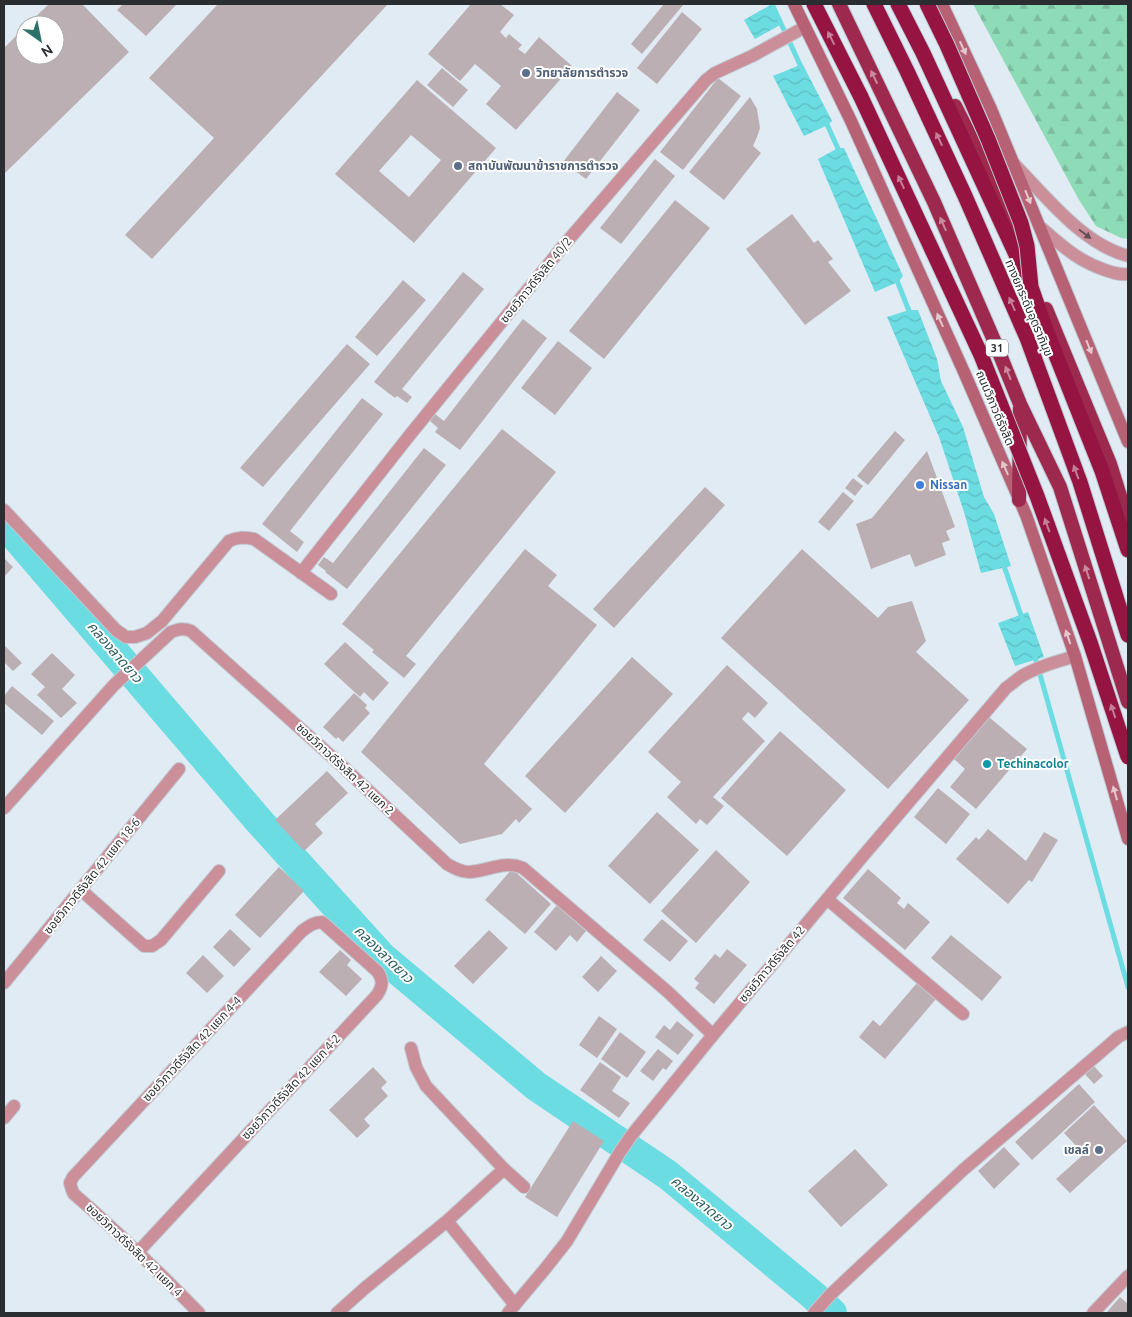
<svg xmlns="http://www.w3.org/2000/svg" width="1132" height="1317" font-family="Ubuntu,'Noto Sans Thai',sans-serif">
	<defs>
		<pattern id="forest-firs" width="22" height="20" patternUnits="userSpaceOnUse" patternTransform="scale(1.25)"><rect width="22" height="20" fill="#8edbb7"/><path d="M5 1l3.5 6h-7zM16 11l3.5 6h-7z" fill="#7bbc9e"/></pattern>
		<pattern id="water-waves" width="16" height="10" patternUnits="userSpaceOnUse" patternTransform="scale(1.25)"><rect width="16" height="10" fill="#6bdce2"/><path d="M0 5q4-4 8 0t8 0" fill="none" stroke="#5dbdc2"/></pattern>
	</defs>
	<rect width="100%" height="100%" fill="#e1ebf4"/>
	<!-- forest -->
	<path fill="url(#forest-firs)" d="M 973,4 L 1128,4 L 1128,239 L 1121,238 L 1096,226 L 1079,200 Z"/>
	<!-- water -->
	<path fill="url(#water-waves)" d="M 772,4 L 782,24 L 755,39 L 744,20 Z
		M 800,65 L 803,65 L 832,121 L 828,125 L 804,136 L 773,76 Z
		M 838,148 L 844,148 L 903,276 L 898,282 L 875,292 L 818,159 Z
		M 909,310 L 918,310 L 937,359 L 941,381 L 963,427 L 984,497 L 994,514 L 1011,566 L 981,573 L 964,512 L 939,437 L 887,317 Z
		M 1028,612 L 1044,657 L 1015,666 L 998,623 Z"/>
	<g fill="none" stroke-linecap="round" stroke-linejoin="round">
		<!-- stream -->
		<path stroke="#6bdce2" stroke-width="5" d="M 772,4 L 802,69
			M 825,120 L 840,153
			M 896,278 L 911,316
			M 1003,563 L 1023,621
			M 1034,653 L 1128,987"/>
		<!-- river -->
		<path stroke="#6bdce2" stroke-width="30" d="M 4,523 L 259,821 L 382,957 L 536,1086 L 668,1175 L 814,1296 L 832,1313"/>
	</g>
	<!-- building -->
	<path fill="#bcafb4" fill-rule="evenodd" d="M 49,4 L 82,4 L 129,52 L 4,174 L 4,48 L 25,27 L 25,55 L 55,55 L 55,25 L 27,25 Z
		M 123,4 L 177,4 L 146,36 L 117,10 Z
		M 218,4 L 388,4 L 152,259 L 125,235 L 214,138 L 149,78 Z
		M 471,4 L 500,4 L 514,15 L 500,32 L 506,38 L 509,34 L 522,45 L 518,49 L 525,54 L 539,37 L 572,66 L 516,130 L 486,104 L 501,86 L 475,64 L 460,81 L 428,54 Z
		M 664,4 L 684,4 L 642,54 L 631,44 Z
		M 682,12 L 702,29 L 657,84 L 637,68 Z
		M 442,68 L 468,90 L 453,107 L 427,85 Z
		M 718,78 L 741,96 L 683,170 L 660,152 Z
		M 417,80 L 496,148 L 414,243 L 335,174 ZM 411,135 L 441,160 L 409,197 L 379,171 Z
		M 617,92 L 640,110 L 586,179 L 563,162 Z
		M 750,97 L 757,109 L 760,128 L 757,137 L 753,146 L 761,153 L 724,200 L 689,172 Z
		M 655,159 L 675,176 L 621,244 L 600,228 Z
		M 675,200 L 710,228 L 604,359 L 569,331 Z
		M 792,214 L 814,243 L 818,240 L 833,259 L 828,262 L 851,291 L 805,325 L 746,249 Z
		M 463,272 L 484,289 L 402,389 L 412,397 L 407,403 L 397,396 L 395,398 L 374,382 Z
		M 403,280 L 426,300 L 377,356 L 355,337 Z
		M 523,319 L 547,338 L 460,450 L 435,432 L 438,428 L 430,421 L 435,414 L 444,421 Z
		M 558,341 L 592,368 L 555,415 L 521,388 Z
		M 347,344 L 370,364 L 263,487 L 240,468 Z
		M 362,398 L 383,414 L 290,531 L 304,542 L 297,552 L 262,524 Z
		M 502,429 L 556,472 L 406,656 L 416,664 L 404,678 L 372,652 L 374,650 L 342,624 Z
		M 895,431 L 905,440 L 868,485 L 857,476 Z
		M 424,448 L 446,465 L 347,589 L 325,572 L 326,571 L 318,565 L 324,557 L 333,563 Z
		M 927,451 L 955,527 L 946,531 L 950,540 L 942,543 L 946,555 L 915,567 L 910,554 L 871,569 L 856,524 L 872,518 Z
		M 853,478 L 863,486 L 855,496 L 845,488 Z
		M 705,487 L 725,505 L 614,628 L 593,609 Z
		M 843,492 L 854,501 L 829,531 L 818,522 Z
		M 525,549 L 557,575 L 548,586 L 597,625 L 484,764 L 532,809 L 519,823 L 516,819 L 502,834 L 460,844 L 361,752 Z
		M 802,549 L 878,618 L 888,607 L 912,601 L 926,641 L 916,652 L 969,700 L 888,789 L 721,638 Z
		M 4,558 L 13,567 L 4,577 Z
		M 345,642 L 389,683 L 373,701 L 364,692 L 360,697 L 324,664 Z
		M 4,645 L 22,663 L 13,671 L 4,662 Z
		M 52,653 L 75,675 L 62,689 L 77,703 L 61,718 L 37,695 L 45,687 L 31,674 Z
		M 632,657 L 673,694 L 565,813 L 525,776 Z
		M 727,665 L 768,703 L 755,718 L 748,712 L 742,719 L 765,741 L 713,797 L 724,806 L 707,825 L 700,819 L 696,824 L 667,797 L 681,782 L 648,752 Z
		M 12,686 L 54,721 L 42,735 L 4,703 L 4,696 Z
		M 354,693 L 367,705 L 365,708 L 370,713 L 343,742 L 338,737 L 336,739 L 323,727 Z
		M 989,717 L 1027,749 L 976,809 L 950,787 L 965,769 L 954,759 Z
		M 780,731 L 846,790 L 787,856 L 721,798 Z
		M 327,771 L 348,793 L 315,824 L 323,833 L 304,851 L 275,820 Z
		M 938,788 L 970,814 L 946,844 L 914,817 Z
		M 657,812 L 699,850 L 650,904 L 608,866 Z
		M 988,829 L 1026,861 L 1044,832 L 1058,840 L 1032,882 L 1029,880 L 1008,904 L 956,859 L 976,837 L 979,840 Z
		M 716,850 L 750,882 L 696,943 L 661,911 Z
		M 279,867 L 304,891 L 260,938 L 235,915 Z
		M 512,869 L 551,904 L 525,934 L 485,900 Z
		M 868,869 L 901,898 L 897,903 L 904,909 L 908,903 L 930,922 L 905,950 L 843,898 Z
		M 557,905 L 586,931 L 577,942 L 570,935 L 556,951 L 534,932 Z
		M 662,919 L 688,941 L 670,962 L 643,940 Z
		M 230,929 L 251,949 L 234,967 L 213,947 Z
		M 489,930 L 508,948 L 473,984 L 454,966 Z
		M 951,935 L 1002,977 L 982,1001 L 931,958 Z
		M 727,949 L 747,965 L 714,1004 L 695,988 L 699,983 L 694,979 L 715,954 L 720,958 Z
		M 340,950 L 351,960 L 347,965 L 362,979 L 346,996 L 319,972 Z
		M 203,955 L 224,976 L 207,993 L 186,973 Z
		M 601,956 L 617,971 L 598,992 L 582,977 Z
		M 917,983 L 936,999 L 885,1059 L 859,1037 L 873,1020 L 880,1026 Z
		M 599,1016 L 617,1029 L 597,1058 L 579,1045 Z
		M 677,1021 L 694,1035 L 678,1055 L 655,1037 L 664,1025 L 670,1030 Z
		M 620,1032 L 646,1052 L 627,1078 L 601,1059 Z
		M 658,1049 L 673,1061 L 666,1070 L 663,1068 L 653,1081 L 640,1071 Z
		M 600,1062 L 621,1077 L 612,1091 L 630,1103 L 619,1118 L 580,1090 Z
		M 1092,1064 L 1103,1076 L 1094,1084 L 1083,1072 Z
		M 373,1067 L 387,1082 L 381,1088 L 388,1096 L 364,1119 L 370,1126 L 357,1138 L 329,1110 Z
		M 1079,1084 L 1095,1102 L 1032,1160 L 1015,1142 Z
		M 1094,1105 L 1127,1141 L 1070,1193 L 1056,1179 L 1084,1154 L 1064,1133 Z
		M 573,1121 L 604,1141 L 557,1217 L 525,1197 Z
		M 1004,1147 L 1020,1164 L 994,1189 L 978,1171 Z
		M 855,1149 L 888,1185 L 841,1227 L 808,1191 Z
		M 1120,1297 L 1128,1304 L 1128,1313 L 1106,1313 Z"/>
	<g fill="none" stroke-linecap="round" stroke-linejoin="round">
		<!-- minor casing -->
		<g stroke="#c0c9d1" stroke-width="14">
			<path id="minor" d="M 4,510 L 116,630 L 126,637 L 135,637 L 147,633 L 162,621 L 229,541 C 238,537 244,537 254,539 L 331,594
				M 301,573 L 409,436 L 564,245 L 706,80 L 715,73 L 752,56 L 805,27
				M 4,808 L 114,685 L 171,632 C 179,629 184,628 191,631 L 340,764 L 447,864 C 454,868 461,872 469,872 C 489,871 503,860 523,868 L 668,992 L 713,1035
				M 81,890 L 144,946 L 152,946 L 161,940 L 219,871
				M 827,899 L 963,1014
				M 4,983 L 179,769
				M 411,1048 L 416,1067 L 426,1086 L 504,1169 L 524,1187
				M 4,1118 L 14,1106
				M 447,1221 L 504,1169
				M 138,1252 L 377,995 C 383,986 383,981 378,972 L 322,922 C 314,922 309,926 302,931 L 73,1177 L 70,1183 L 72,1190 L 74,1194 C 118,1232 159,1272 199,1313
				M 337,1313 L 365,1288 L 447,1221 L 515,1305
				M 508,1313 L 545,1269 L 567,1241 L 620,1152 L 631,1136 L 713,1035 L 863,856 L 1006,688 C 1012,684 1017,679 1022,676 C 1038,666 1057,662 1075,656
				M 814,1313 L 830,1295 L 963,1170 L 1109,1045 L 1118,1037 L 1128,1032
				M 1093,1313 L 1128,1276"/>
		</g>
		<!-- tertiary casing -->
		<g stroke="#c0c9d1" stroke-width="14">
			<path id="tertiary" d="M 1013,163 C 1046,196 1082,244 1128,256
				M 1040,227 C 1063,246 1076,260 1105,270 C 1114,273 1120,275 1128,274"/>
		</g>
		<!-- secondary casing -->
		<g stroke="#c0c9d1" stroke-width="14">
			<path id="secondary" d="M 794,4 L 851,121 L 964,372 L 1026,515 L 1075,656 L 1128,839
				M 942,4 L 991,109 L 1128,442"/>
		</g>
		<!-- trunk casing -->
		<g stroke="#c0c9d1" stroke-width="16">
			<path id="trunk" d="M 839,4 L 934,202 L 996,345 L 1020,404 L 1060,487 L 1128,702
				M 955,106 L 1001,197 L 1024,254
				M 1046,309 L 1110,464 L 1128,521
				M 1019,500 L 1020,408"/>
		</g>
		<!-- motorway casing -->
		<g stroke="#c0c9d1" stroke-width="17">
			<path id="motorway" d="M 814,4 L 861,97
				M 874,4 L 907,71 L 965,196 L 1027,338 L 1080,482 L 1128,635
				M 898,4 L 923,53 L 1031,287 L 1046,330 L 1102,471 L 1128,550"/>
		</g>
		<!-- minor -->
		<use href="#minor" stroke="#cb8f9a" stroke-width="12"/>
		<!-- tertiary -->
		<use href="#tertiary" stroke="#cb8f9a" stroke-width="12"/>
		<!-- secondary -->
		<use href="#secondary" stroke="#b66174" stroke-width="12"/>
		<!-- trunk -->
		<use href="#trunk" stroke="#9d294e" stroke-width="14"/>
		<!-- motorway -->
		<use href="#motorway" stroke="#951442" stroke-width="15"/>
		<!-- motorway-bridge casing -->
		<g stroke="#c0c9d1" stroke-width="17" stroke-linecap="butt">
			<path id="motorway-bridge" d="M 927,4 L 947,45 L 988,139 L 1021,223 L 1027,246 L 1031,287
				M 861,97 L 981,355 L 1037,496 L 1090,642 L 1128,757"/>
		</g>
		<!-- motorway-bridge -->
		<use href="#motorway-bridge" stroke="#951442" stroke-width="15"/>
	</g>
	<!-- one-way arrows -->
	<defs><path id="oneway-solid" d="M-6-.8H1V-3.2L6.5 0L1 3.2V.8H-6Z" transform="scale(1.25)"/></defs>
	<g fill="#c57e97">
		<use href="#oneway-solid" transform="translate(831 38) rotate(-117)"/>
		<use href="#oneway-solid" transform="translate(939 139) rotate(-115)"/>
		<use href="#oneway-solid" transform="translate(901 182) rotate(-115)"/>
		<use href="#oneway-solid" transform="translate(1012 304) rotate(-114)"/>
		<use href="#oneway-solid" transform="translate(1076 472) rotate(-110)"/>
		<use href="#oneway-solid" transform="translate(1047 525) rotate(-110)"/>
		<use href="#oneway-solid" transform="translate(1113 711) rotate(-108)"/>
	</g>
	<g fill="#e5c8ce">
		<use href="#oneway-solid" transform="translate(963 48) rotate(65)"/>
		<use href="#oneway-solid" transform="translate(1028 197) rotate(68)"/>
		<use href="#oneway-solid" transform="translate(940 320) rotate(-114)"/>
		<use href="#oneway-solid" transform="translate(1089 347) rotate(68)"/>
		<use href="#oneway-solid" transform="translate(1005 468) rotate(-114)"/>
		<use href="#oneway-solid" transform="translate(1068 637) rotate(-109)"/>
		<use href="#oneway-solid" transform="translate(1115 793) rotate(-106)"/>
	</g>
	<g fill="#c9899e">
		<use href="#oneway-solid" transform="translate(874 77) rotate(-116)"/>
		<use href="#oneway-solid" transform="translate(943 224) rotate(-114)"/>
		<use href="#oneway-solid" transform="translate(1008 373) rotate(-112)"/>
		<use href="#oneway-solid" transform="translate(1087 572) rotate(-108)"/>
	</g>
	<use fill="#625056" href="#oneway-solid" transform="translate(1085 234) rotate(37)"/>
	<!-- markers -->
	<g fill="#5c6f8a" stroke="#fff" stroke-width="2">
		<circle cx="526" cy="73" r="5"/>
		<circle cx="458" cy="166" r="5"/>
		<circle cx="1099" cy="1150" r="5"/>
	</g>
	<circle fill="#3f7fe0" stroke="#fff" stroke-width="2" cx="920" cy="485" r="5"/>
	<circle fill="#0f9aa8" stroke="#fff" stroke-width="2" cx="987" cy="764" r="5"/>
	<g text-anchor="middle" stroke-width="4" stroke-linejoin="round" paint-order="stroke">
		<!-- shield labels -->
		<rect fill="#fff" stroke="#6a6d6f" stroke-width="1" x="986" y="339.5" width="22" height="17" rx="4"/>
		<g font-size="11" font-weight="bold" fill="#2a2e31">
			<text x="997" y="352">31</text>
		</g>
		<!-- service labels -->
		<g font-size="12" font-weight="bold" fill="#4e5e75" stroke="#fff" text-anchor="start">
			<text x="536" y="77">วิทยาลัยการตำรวจ</text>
			<text x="468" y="170">สถาบันพัฒนาข้าราชการตำรวจ</text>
			<text x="1089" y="1154" text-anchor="end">เชลล์</text>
		</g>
		<!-- street labels -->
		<g font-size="12" fill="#2a2e31" stroke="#fff">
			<text transform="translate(536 280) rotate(-51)" y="4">ซอยวิภาวดีรังสิต 40/2</text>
			<text transform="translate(1029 308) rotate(67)" y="4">ทางยกระดับอุตราภิมุข</text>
			<text transform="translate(995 408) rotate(67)" y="4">ถนนวิภาวดีรังสิต</text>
			<text transform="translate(345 769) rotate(43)" y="4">ซอยวิภาวดีรังสิต 42 แยก 2</text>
			<text transform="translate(92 876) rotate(-51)" y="4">ซอยวิภาวดีรังสิต 42 แยก 18-6</text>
			<text transform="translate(772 964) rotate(-50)" y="4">ซอยวิภาวดีรังสิต 42</text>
			<text transform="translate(192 1049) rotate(-47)" y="4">ซอยวิภาวดีรังสิต 42 แยก 4-4</text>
			<text transform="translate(291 1087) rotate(-47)" y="4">ซอยวิภาวดีรังสิต 42 แยก 4-2</text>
			<text transform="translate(134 1250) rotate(44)" y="4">ซอยวิภาวดีรังสิต 42 แยก 4</text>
		</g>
		<!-- shop labels -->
		<g font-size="12" font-weight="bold" fill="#366cbe" stroke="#fff" text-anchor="start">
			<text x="930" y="489">Nissan</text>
		</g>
		<!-- culture labels -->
		<g font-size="12" font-weight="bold" fill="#0d838f" stroke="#fff" text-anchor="start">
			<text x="997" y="768">Techinacolor</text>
		</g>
		<!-- water labels -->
		<g font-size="14" font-style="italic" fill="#2d5e60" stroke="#fff">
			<text transform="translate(115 652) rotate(49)" y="5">คลองลาดยาว</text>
			<text transform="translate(384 954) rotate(44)" y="5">คลองลาดยาว</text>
			<text transform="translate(702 1203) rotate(40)" y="5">คลองลาดยาว</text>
		</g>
	</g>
	<!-- border -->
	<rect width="1132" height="1317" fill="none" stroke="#2a2e31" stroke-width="10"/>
	<!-- north arrow -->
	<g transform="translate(40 40) rotate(147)"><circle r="24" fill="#ffffff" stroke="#aaabad"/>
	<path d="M0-4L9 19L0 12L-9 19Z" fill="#2b736a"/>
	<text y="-8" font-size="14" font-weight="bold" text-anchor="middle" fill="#2a2e31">N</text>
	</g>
</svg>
